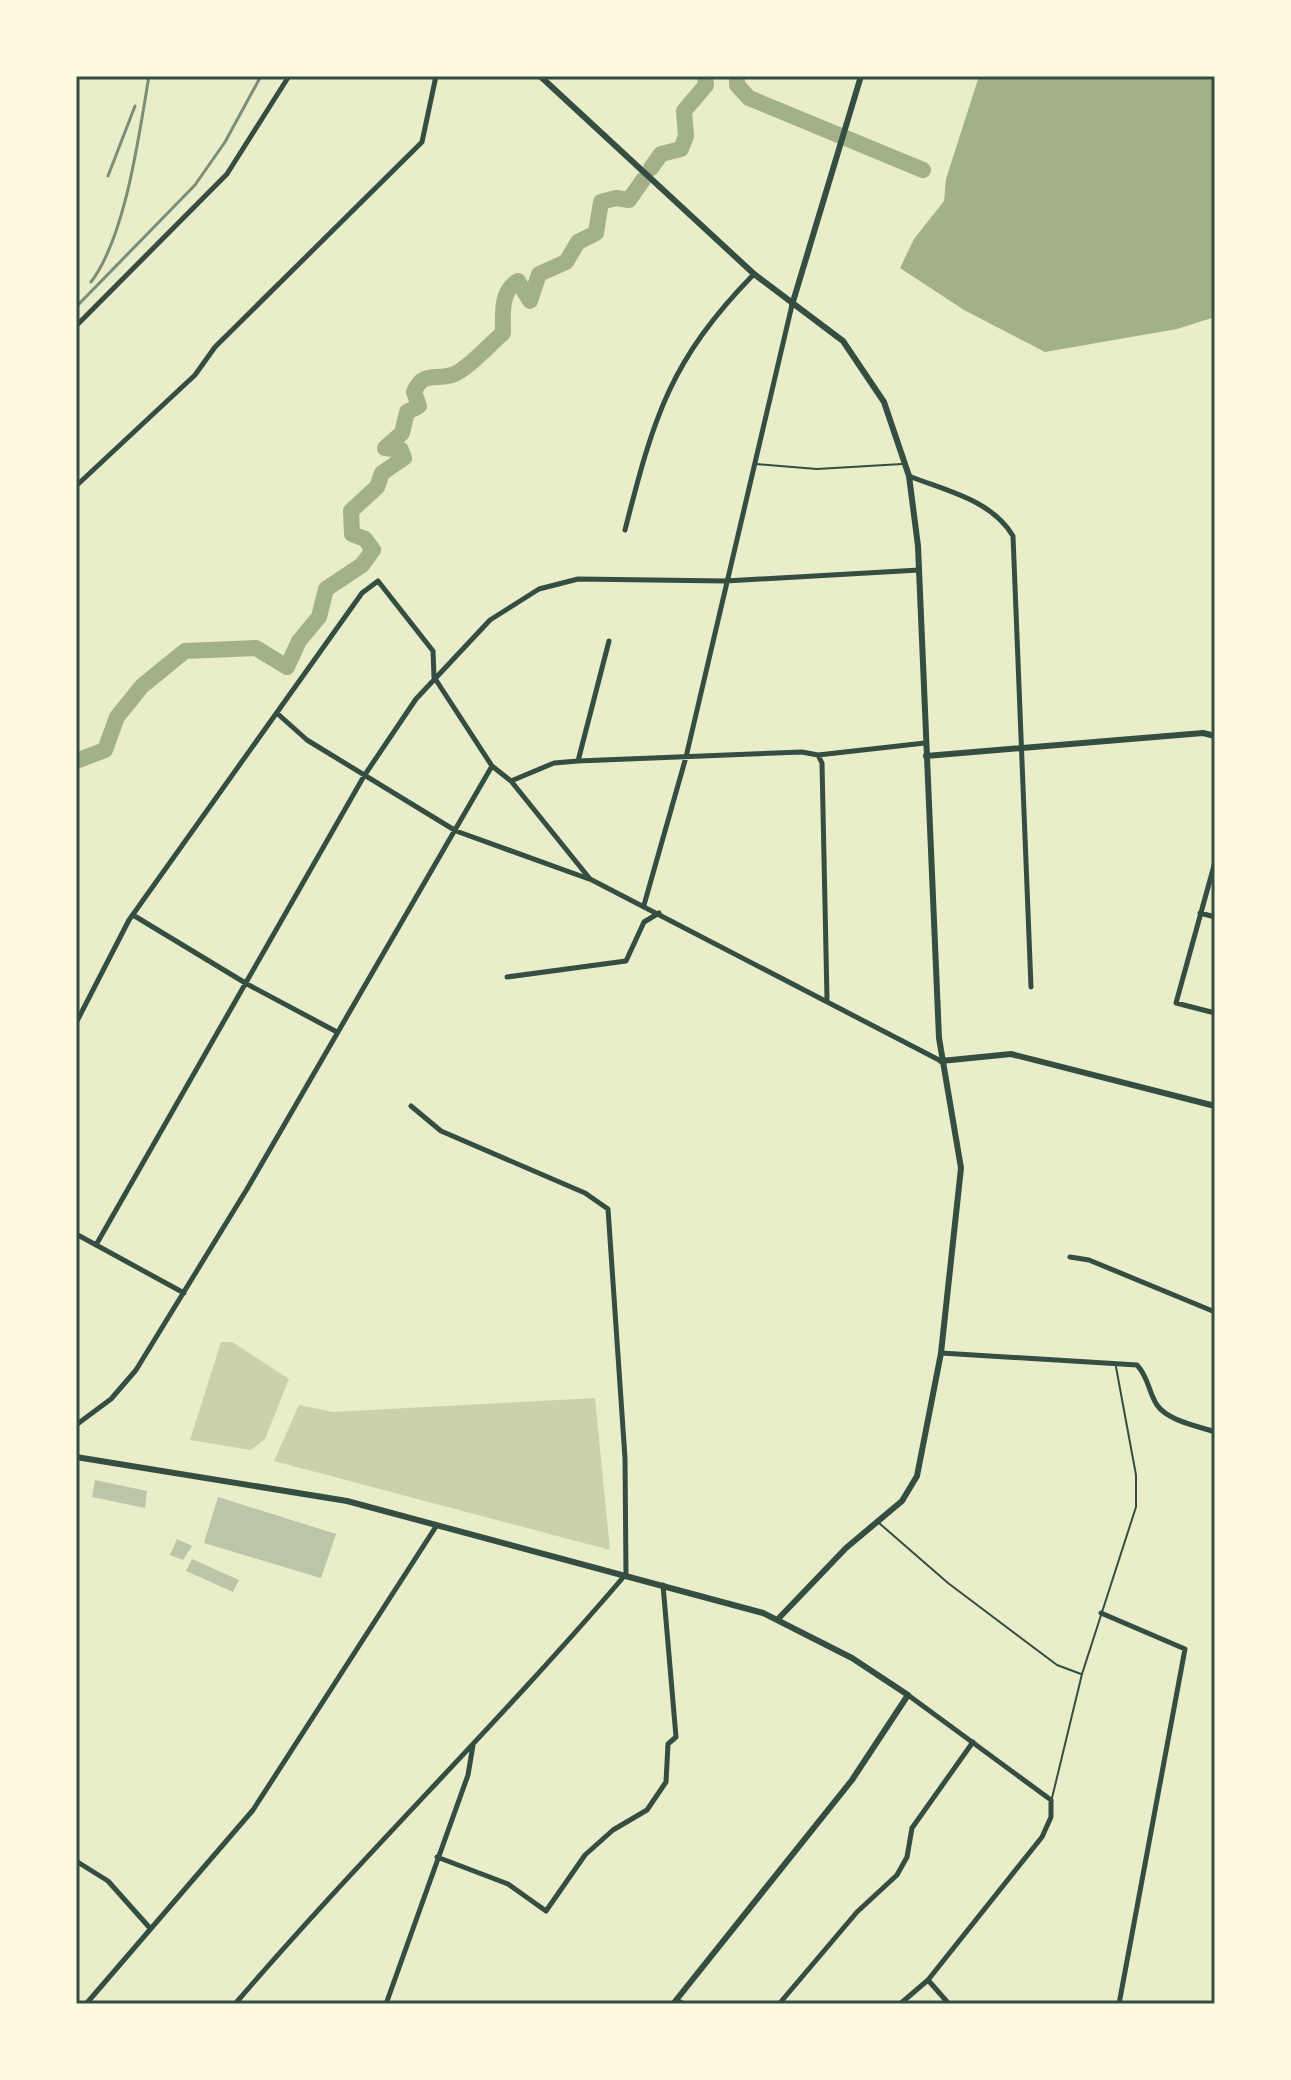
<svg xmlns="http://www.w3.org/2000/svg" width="1291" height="2080" font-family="Ubuntu,sans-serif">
	<rect width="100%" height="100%" fill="#e9edc9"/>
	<!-- green -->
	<path fill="#cad2ad" d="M 221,1342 L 232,1342 L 289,1379 L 265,1439 L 251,1450 L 190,1440 Z
		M 595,1398 L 610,1550 L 274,1461 L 299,1405 L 333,1412 Z"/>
	<!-- water -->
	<path fill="#a3b18a" d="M 979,76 L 1215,76 L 1215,317 L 1177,329 L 1045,352 L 964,310 L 900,268 L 914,239 L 944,201 L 946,179 Z"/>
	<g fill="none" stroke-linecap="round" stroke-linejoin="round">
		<!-- river -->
		<path stroke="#a3b18a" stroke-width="16" d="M 737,76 L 737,85 L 749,98 L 923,170
			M 651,168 L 661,154 L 681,149 L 686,136 L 684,111 L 706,85 L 705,76
			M 76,761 L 105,750 L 117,717 L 142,686 L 185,651 L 256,648 L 287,667 L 299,641 L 319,617 L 326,589 L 362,565 L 373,550 L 365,539 L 352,534 L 351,511 L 377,487 L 382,473 L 404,458 L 401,450 L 385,448 L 402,433 L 407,412 L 419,406 L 414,392 C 423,371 434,380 452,375 C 465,372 491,343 503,333 C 503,315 500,291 518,281 L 530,301 L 539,274 L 566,262 L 578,242 L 596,233 L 601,202 L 616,198 L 629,200 L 643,180"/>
	</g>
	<!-- building -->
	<path fill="#bcc5a7" d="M 95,1480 L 147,1491 L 145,1508 L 92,1497 Z
		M 218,1497 L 336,1534 L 321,1578 L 204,1543 Z
		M 177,1539 L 192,1546 L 183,1560 L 170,1555 Z
		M 192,1559 L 239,1580 L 233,1592 L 186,1571 Z"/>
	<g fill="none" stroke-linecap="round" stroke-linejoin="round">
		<!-- service -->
		<path stroke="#344e41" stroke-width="2" d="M 756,464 L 817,469 L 902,464
			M 879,1523 L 948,1583 L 1057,1665 L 1081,1674
			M 1052,1798 L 1082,1674 L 1136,1507 L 1136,1475 L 1116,1367"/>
		<!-- minor -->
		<path stroke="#344e41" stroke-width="5" d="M 76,326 L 227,174 L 289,76
			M 909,476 C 946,491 992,500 1013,536 L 1031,987
			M 76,486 L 195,375 L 215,347 L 422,142 L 436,76
			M 625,530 C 654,416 670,360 754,274
			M 279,715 L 307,740 L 456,831 L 589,879
			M 818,755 L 822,763 L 827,999
			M 578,761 L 609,641
			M 511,781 L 554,763 L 578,761 L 802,752 L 818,755 L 925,743
			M 1215,862 L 1176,1003 L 1215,1013
			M 644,905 L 686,757 L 792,305
			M 1200,913 L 1215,917
			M 133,915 L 247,984 L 337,1032
			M 507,977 L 626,961 L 644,922 L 659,913
			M 76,1023 L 129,920 L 362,593 L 378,581 L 433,651 L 434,677 L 492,766 L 511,781 L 590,879 L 941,1061
			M 76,1234 L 184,1293
			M 96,1245 L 364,776 L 416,699 L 490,620 L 539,589 L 578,579 L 726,581 L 919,570
			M 1070,1257 L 1089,1260 L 1215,1312
			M 941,1353 L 1137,1365 C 1149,1378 1148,1391 1157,1405 C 1168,1421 1198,1426 1215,1432
			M 76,1425 L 111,1399 L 136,1370 L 247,1189 L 492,766
			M 1101,1613 L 1185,1649 L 1119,2004
			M 437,1857 L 508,1884 L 546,1911 L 585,1855 L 613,1830 L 647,1810 L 666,1782 L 668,1744 L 676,1737 L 663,1585
			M 76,1861 L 108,1881 L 149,1927
			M 928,1980 L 949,2004
			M 676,2000 L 684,2004
			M 86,2004 L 253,1810 L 437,1525
			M 235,2004 C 361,1857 500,1722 626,1574 L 625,1458 L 608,1209 L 585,1193 L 441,1131 L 411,1106
			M 386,2004 L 468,1775 L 473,1745
			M 779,2004 L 857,1912 L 897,1875 L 907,1857 L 912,1828 L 973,1742
			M 900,2004 L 928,1980 L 1042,1837 L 1051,1817 L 1051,1800 L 908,1695"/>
		<!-- tertiary -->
		<path stroke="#344e41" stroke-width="6" d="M 540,76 L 754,274 L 843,341 L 884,402 L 909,476 L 918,546 L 939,1038 L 961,1168 L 941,1353 L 917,1476 L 902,1501 L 846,1548 L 779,1618
			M 792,305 L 861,76
			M 926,756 L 1203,733 L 1215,736
			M 941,1061 L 1011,1054 L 1215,1106
			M 76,1457 L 347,1501 L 763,1613 L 852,1658 L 908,1695 L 852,1780 L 673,2004"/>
		<!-- rail -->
		<path stroke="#7c8e77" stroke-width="3" d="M 108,176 L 135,106
			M 91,282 C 126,236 139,134 149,76
			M 76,307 L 195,185 L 225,142 L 261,76"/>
	</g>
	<!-- border -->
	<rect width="1291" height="2080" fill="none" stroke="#fefae0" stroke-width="156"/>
	<rect x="78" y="78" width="1135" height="1924" fill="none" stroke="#344e41" stroke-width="3"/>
</svg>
